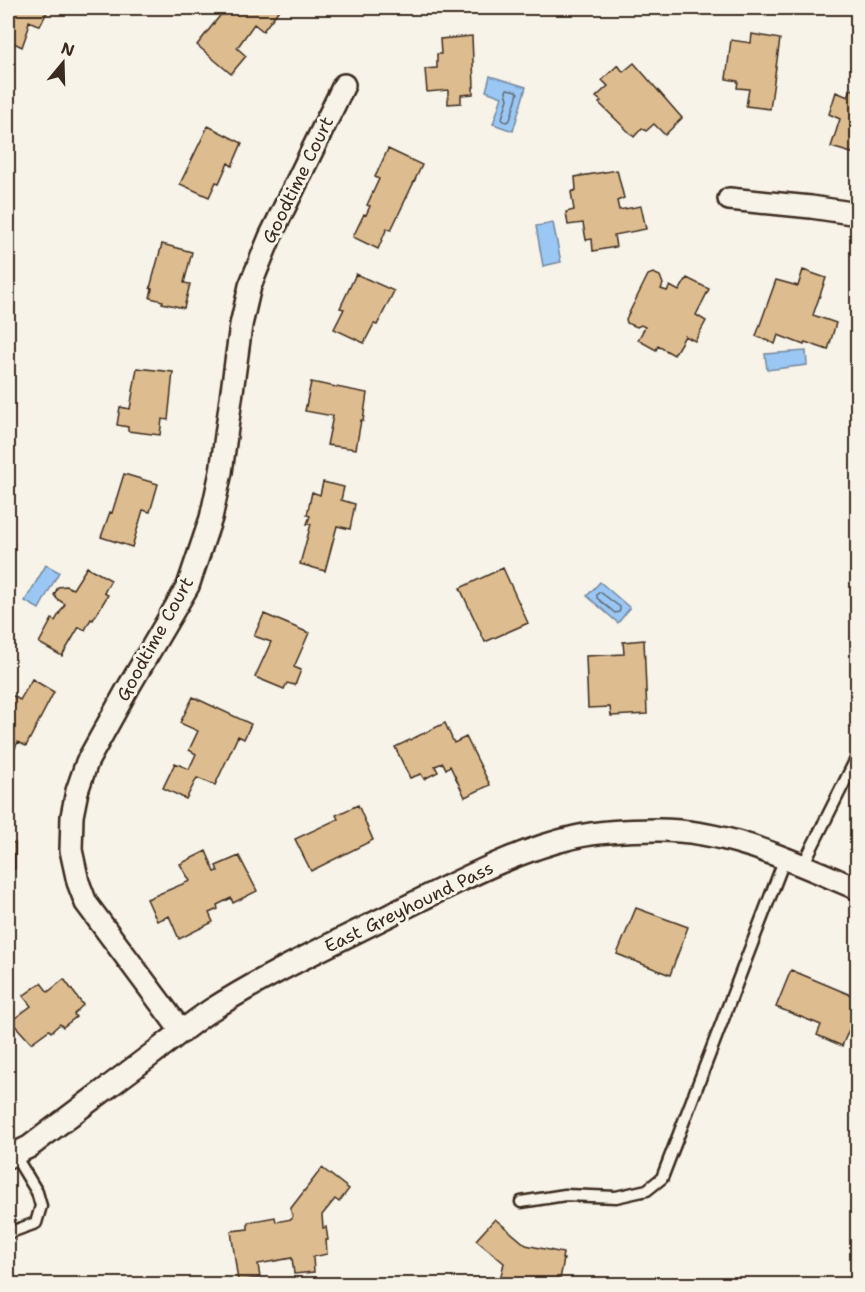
<svg xmlns="http://www.w3.org/2000/svg" width="865" height="1292" font-family="'Shantell Sans',sans-serif">
	<rect width="100%" height="100%" fill="#f7f3e8"/>
	<filter id="ink" filterUnits="userSpaceOnUse"><feTurbulence type="fractalNoise" baseFrequency=".0167" numOctaves="2"/><feDisplacementMap in="SourceGraphic" scale="12" xChannelSelector="R" yChannelSelector="G"/><feConvolveMatrix kernelMatrix="1 2 1 2 8 2 1 2 1" color-interpolation-filters="sRGB"/></filter>
	<g filter="url(#ink)">
		<!-- water -->
		<path fill="#9ac7f4" stroke="#74889e" stroke-width="1.5" d="M 490,76 L 526,87 L 513,131 L 493,124 L 502,97 L 486,91 Z
			M 553,223 L 561,262 L 543,266 L 536,226 Z
			M 806,351 L 807,365 L 767,370 L 765,354 Z
			M 46,565 L 59,572 L 39,609 L 25,601 Z
			M 600,582 L 630,608 L 618,623 L 587,596 Z"/>
		<g fill="none" stroke-linecap="round" stroke-linejoin="round">
			<!-- shore -->
			<path stroke="#616974" stroke-width="1.5" d="M 507,89 L 516,91 L 518,93 L 510,120 L 507,122 L 503,121 L 502,118 L 508,99 L 506,92 Z
				M 600,592 L 620,607 L 620,610 L 619,612 L 615,613 L 597,598 L 597,594 Z"/>
		</g>
		<!-- building -->
		<path fill="#ddbd90" stroke="#3b2a1e" stroke-width="1.5" d="M 8,8 L 49,8 L 40,26 L 29,21 L 28,26 L 29,27 L 22,47 L 8,40 Z
			M 226,8 L 278,8 L 277,9 L 279,10 L 263,31 L 254,24 L 237,48 L 246,56 L 231,74 L 197,45 Z
			M 752,34 L 780,39 L 770,109 L 746,106 L 749,89 L 737,88 L 738,81 L 726,79 L 731,40 L 751,43 Z
			M 472,36 L 474,87 L 473,87 L 473,94 L 461,95 L 461,103 L 448,104 L 448,90 L 427,92 L 425,69 L 437,68 L 437,54 L 441,54 L 440,39 Z
			M 634,63 L 682,118 L 665,135 L 654,124 L 646,131 L 642,128 L 634,137 L 599,103 L 601,101 L 596,97 L 608,86 L 602,80 L 618,65 L 623,72 Z
			M 851,89 L 858,91 L 858,146 L 855,154 L 831,147 L 840,119 L 829,114 L 836,92 L 848,97 Z
			M 208,126 L 242,143 L 232,166 L 228,163 L 219,183 L 216,182 L 209,197 L 180,184 Z
			M 388,149 L 422,165 L 391,230 L 387,228 L 378,249 L 353,237 L 364,214 L 366,215 L 370,206 L 367,205 L 379,179 L 375,177 Z
			M 617,170 L 624,198 L 617,201 L 619,210 L 641,206 L 646,229 L 614,235 L 616,247 L 593,251 L 592,239 L 586,240 L 583,223 L 568,225 L 566,212 L 574,210 L 571,192 L 576,190 L 575,177 Z
			M 162,244 L 192,252 L 184,283 L 190,284 L 184,308 L 162,303 L 163,301 L 150,298 L 152,289 L 150,288 Z
			M 803,270 L 826,278 L 813,315 L 836,323 L 828,350 L 805,342 L 804,345 L 778,335 L 775,344 L 756,336 L 776,280 L 798,286 Z
			M 653,273 L 660,276 L 663,284 L 661,289 L 667,291 L 670,286 L 679,291 L 687,278 L 709,289 L 696,315 L 706,321 L 695,341 L 685,336 L 674,355 L 658,346 L 656,350 L 638,340 L 645,327 L 641,325 L 637,327 L 627,323 L 626,319 L 648,275 Z
			M 356,274 L 394,291 L 377,325 L 374,324 L 364,343 L 334,329 L 344,309 L 340,308 Z
			M 137,368 L 173,372 L 168,420 L 162,419 L 160,435 L 128,431 L 128,427 L 117,425 L 120,407 L 130,409 Z
			M 311,382 L 367,393 L 363,421 L 361,420 L 356,449 L 327,445 L 333,416 L 305,411 Z
			M 124,474 L 158,484 L 150,512 L 143,510 L 132,547 L 101,537 L 110,512 L 112,513 Z
			M 323,482 L 344,487 L 341,500 L 355,504 L 350,529 L 337,526 L 325,571 L 300,564 L 311,524 L 307,524 L 310,516 L 307,515 L 312,492 L 320,495 Z
			M 87,567 L 111,580 L 104,593 L 108,595 L 93,620 L 91,619 L 85,630 L 79,627 L 62,656 L 39,643 L 52,619 L 55,621 L 65,604 L 57,599 L 54,595 L 58,587 L 66,586 L 73,589 Z
			M 503,568 L 528,623 L 485,642 L 460,588 Z
			M 264,614 L 309,633 L 294,667 L 301,670 L 295,685 L 287,683 L 284,689 L 255,677 L 271,642 L 254,636 Z
			M 644,640 L 647,714 L 611,716 L 610,707 L 588,708 L 586,656 L 624,654 L 623,642 Z
			M 32,679 L 54,692 L 26,746 L 18,742 L 12,754 L 8,752 L 8,693 L 20,700 Z
			M 193,697 L 251,724 L 244,739 L 238,736 L 215,785 L 197,778 L 186,799 L 163,788 L 175,763 L 189,769 L 196,754 L 189,750 L 198,731 L 180,723 Z
			M 445,723 L 454,743 L 466,737 L 490,785 L 465,797 L 450,766 L 446,769 L 443,763 L 435,766 L 438,772 L 424,779 L 421,774 L 410,778 L 395,747 Z
			M 8,796 L 10,842 L 15,843 L 15,869 L 8,869 Z
			M 358,805 L 373,840 L 311,871 L 295,839 L 338,819 L 336,815 Z
			M 206,851 L 215,872 L 218,871 L 216,866 L 239,856 L 257,891 L 233,903 L 231,898 L 217,905 L 218,909 L 209,913 L 213,922 L 179,939 L 169,916 L 157,921 L 147,899 L 190,881 L 180,864 Z
			M 636,908 L 688,927 L 670,975 L 617,954 Z
			M 791,970 L 858,998 L 858,1008 L 842,1046 L 817,1035 L 821,1025 L 776,1007 Z
			M 64,979 L 83,1005 L 74,1014 L 76,1017 L 63,1027 L 60,1024 L 51,1032 L 49,1030 L 31,1043 L 11,1021 L 31,1006 L 23,996 L 41,983 L 48,992 Z
			M 322,1168 L 349,1189 L 339,1202 L 335,1199 L 322,1215 L 323,1228 L 326,1227 L 328,1240 L 326,1240 L 327,1254 L 313,1257 L 314,1272 L 294,1274 L 292,1258 L 258,1264 L 260,1278 L 238,1281 L 231,1231 L 248,1229 L 248,1222 L 275,1217 L 276,1222 L 292,1219 L 291,1208 Z
			M 495,1219 L 526,1245 L 563,1253 L 562,1259 L 564,1259 L 559,1284 L 499,1284 L 504,1263 L 476,1240 Z"/>
		<g fill="none" stroke-linecap="round" stroke-linejoin="round">
			<!-- service casing -->
			<g stroke="#3b2a1e" stroke-width="15">
				<path id="service" d="M 803,865 L 858,755
					M 521,1202 L 565,1195 L 616,1197 L 647,1190 L 662,1178 L 785,858
					M 8,1233 L 36,1223 L 41,1206 L 37,1192 L 14,1154"/>
			</g>
			<!-- minor casing -->
			<g stroke="#3b2a1e" stroke-width="26">
				<path id="minor" d="M 729,199 L 811,207 L 858,214
					M 182,1032 L 86,903 L 78,882 L 71,850 L 72,816 L 77,791 L 87,762 L 128,688 L 188,586 L 211,518 L 221,472 L 241,325 L 250,286 L 270,237 L 344,85
					M 8,1157 L 29,1147 C 69,1116 110,1086 151,1055 C 171,1040 190,1024 211,1010 C 272,971 339,941 404,908 C 457,882 517,850 575,837 C 602,831 631,830 658,830 C 729,830 794,862 858,889"/>
			</g>
			<!-- service -->
			<use href="#service" stroke="#f7f3e8" stroke-width="10"/>
			<!-- minor -->
			<use href="#minor" stroke="#f7f3e8" stroke-width="21"/>
		</g>
	</g>
	<g text-anchor="middle" stroke-width="6" stroke-linejoin="round" paint-order="stroke">
		<!-- street labels -->
		<g font-size="18" fill="#3b2a1e" stroke="#f7f3e8">
			<text transform="translate(298 180) rotate(-64)" y="6">Goodtime Court</text>
			<text transform="translate(155 639) rotate(-61)" y="6">Goodtime Court</text>
			<text transform="translate(409 907) rotate(-26)" y="6">East Greyhound Pass</text>
		</g>
	</g>
	<!-- margin -->
	<rect width="865" height="1292" fill="none" stroke="#f7f3e8" stroke-width="30"/>
	<rect x="15" y="15" width="835" height="1262" fill="none" stroke="#3b2a1e" stroke-width="2" filter="url(#ink)"/>
	<!-- north arrow -->
	<g transform="translate(63 63) rotate(19)" stroke="#f7f3e8" stroke-width="4.5" paint-order="stroke">
	<path d="M0-4.5L10 22L0 15L-10 22Z" fill="#3b2a1e"/>
	<text y="-9" font-size="16" font-weight="bold" text-anchor="middle" fill="#3b2a1e">N</text>
	</g>
</svg>
